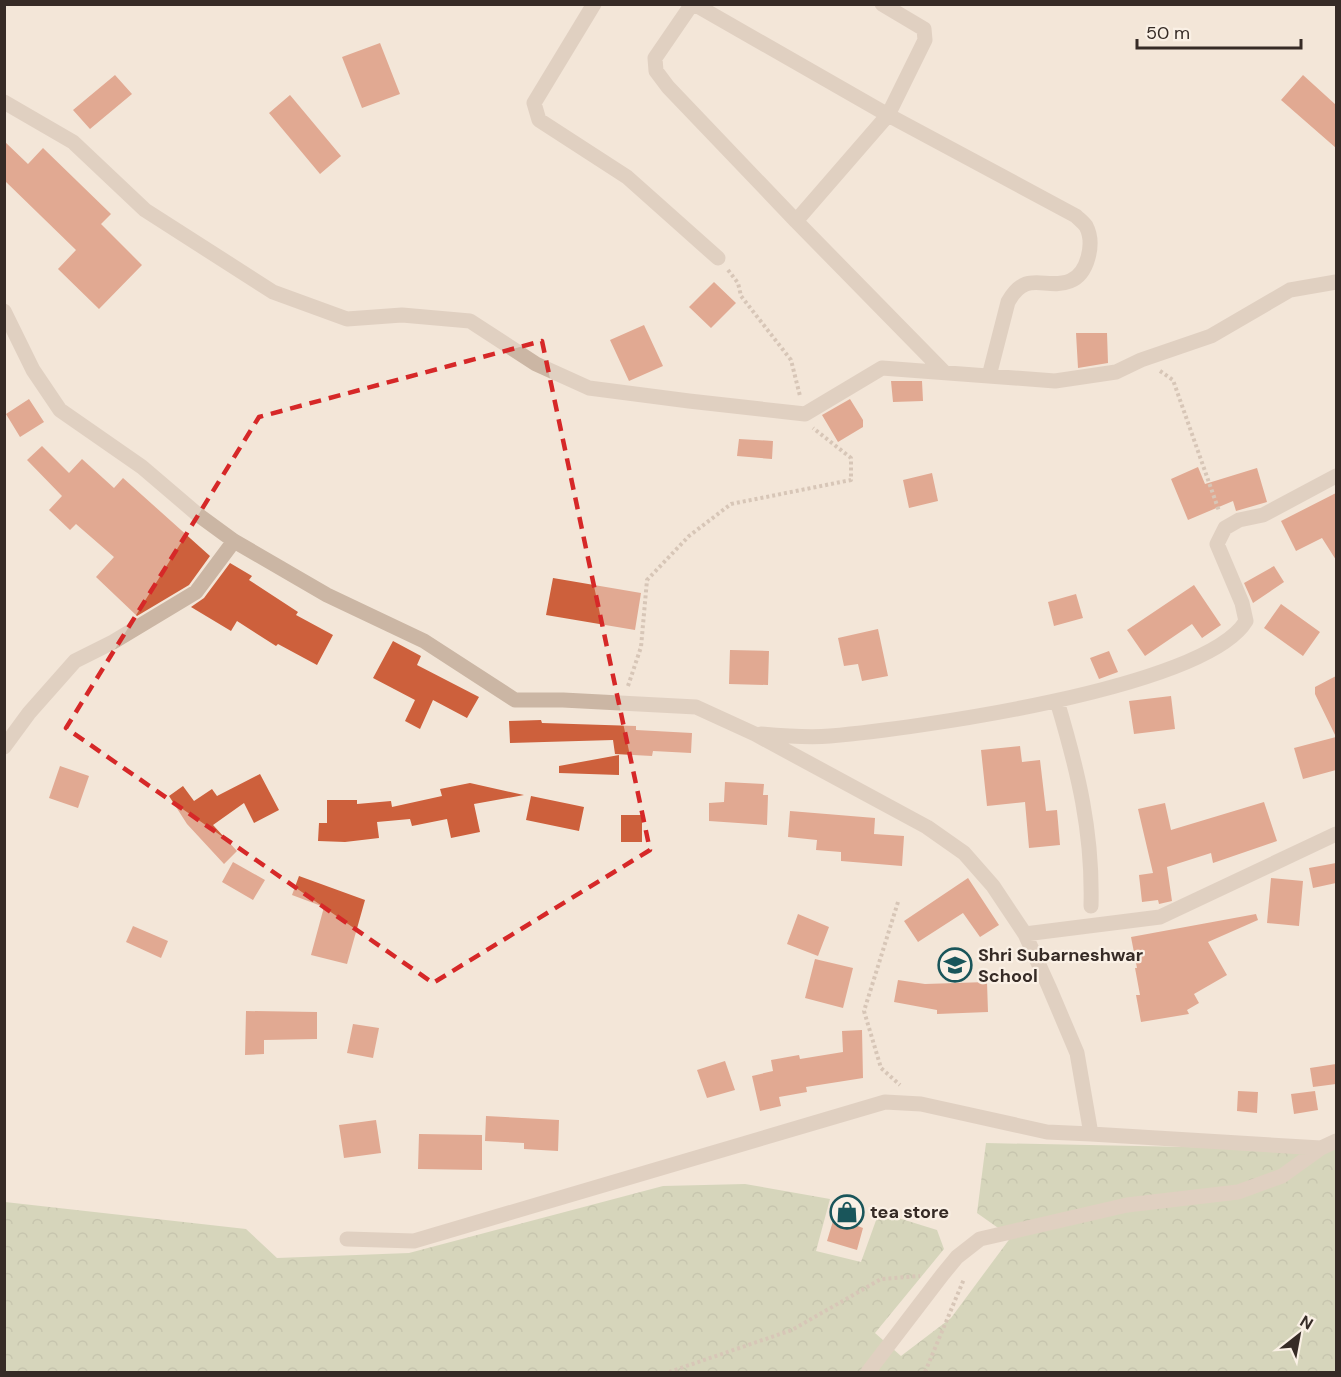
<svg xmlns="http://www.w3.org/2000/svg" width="1341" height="1377" font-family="'DM Sans',sans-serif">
	<defs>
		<pattern id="forest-crowns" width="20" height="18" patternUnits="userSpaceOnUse" patternTransform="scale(1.5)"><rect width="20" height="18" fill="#b4c297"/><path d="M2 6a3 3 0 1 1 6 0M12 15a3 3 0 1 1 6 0" fill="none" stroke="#939e7b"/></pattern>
	</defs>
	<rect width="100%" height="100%" fill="#f3e6d8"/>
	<!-- forest -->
	<path fill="url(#forest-crowns)" d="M 1336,1137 L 1336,1372 L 5,1372 L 5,1202 L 246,1229 L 277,1258 L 409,1253 L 663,1186 L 745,1184 L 830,1199 L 816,1251 L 861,1262 L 879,1212 L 937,1230 L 944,1249 L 875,1333 L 901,1356 L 951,1318 L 1011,1237 L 977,1213 L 986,1143 L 1285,1149 Z"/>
	<!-- building -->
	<path fill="#cd603c" d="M 380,43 L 400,94 L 362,108 L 342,57 Z
		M 115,75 L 132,94 L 90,129 L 73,110 Z
		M 1303,75 L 1336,105 L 1336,148 L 1281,100 Z
		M 290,95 L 341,156 L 320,174 L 269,113 Z
		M 4,141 L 28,164 L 43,148 L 111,214 L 101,224 L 142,265 L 99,309 L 58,269 L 76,250 L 4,180 Z
		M 714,282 L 736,303 L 711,328 L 689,307 Z
		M 644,325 L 663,366 L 629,381 L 610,340 Z
		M 1076,333 L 1107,333 L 1108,363 L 1078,368 Z
		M 891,381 L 922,381 L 923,401 L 893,402 Z
		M 29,399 L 44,422 L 20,437 L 6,414 Z
		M 850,399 L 863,420 L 863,427 L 838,442 L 822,415 Z
		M 739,439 L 773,441 L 772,459 L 737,456 Z
		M 42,446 L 69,473 L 82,459 L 114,488 L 123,478 L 210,556 L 189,585 L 137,616 L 96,577 L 114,557 L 76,524 L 70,530 L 49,510 L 62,496 L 27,460 Z
		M 1198,467 L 1205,484 L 1257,468 L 1267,502 L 1236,511 L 1233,501 L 1188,520 L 1171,479 Z
		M 932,473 L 938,501 L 909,508 L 903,480 Z
		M 1336,493 L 1336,560 L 1322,538 L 1296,551 L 1281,521 Z
		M 230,563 L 252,576 L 249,580 L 298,612 L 296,615 L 333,635 L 317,665 L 278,644 L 276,646 L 237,621 L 231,631 L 191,607 L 204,598 Z
		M 1274,566 L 1284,582 L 1253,603 L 1244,583 Z
		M 553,578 L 641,593 L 635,630 L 546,615 Z
		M 1194,585 L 1221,625 L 1202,638 L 1192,624 L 1145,656 L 1127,630 Z
		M 1076,594 L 1083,618 L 1054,626 L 1048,602 Z
		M 1281,604 L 1320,632 L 1303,656 L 1264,628 Z
		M 878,629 L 888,676 L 862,681 L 858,664 L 844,666 L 838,638 Z
		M 393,641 L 421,656 L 417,665 L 479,697 L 467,718 L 433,700 L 420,729 L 405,721 L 415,700 L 373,678 Z
		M 730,650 L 769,651 L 768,685 L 729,684 Z
		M 1109,651 L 1118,672 L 1099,679 L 1090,658 Z
		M 1336,676 L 1336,770 L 1303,779 L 1294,748 L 1336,737 L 1315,694 L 1315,687 Z
		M 1171,696 L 1175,729 L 1134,734 L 1129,701 Z
		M 541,720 L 542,723 L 636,726 L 636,730 L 692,733 L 691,753 L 653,751 L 652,756 L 615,754 L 613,740 L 510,743 L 509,721 Z
		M 1020,746 L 1022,762 L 1040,760 L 1046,811 L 1057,810 L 1060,845 L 1029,848 L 1025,802 L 987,806 L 981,750 Z
		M 619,755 L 619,775 L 559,773 L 559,766 Z
		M 60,766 L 89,776 L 78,808 L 49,798 Z
		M 260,774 L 279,810 L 254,823 L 244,803 L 213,825 L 237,851 L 224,864 L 187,824 L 169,796 L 183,786 L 194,801 L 212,789 L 217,796 Z
		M 725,782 L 764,784 L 763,795 L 768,795 L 767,825 L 709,821 L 709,803 L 724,802 Z
		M 470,783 L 524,795 L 474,804 L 480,832 L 451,838 L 447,819 L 412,826 L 410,819 L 377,822 L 379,838 L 345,842 L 318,841 L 319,823 L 327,823 L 327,800 L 357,800 L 357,804 L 391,801 L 392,807 L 442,796 L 440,789 Z
		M 531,796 L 584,807 L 579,831 L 526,820 Z
		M 1264,802 L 1277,841 L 1213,863 L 1211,853 L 1167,867 L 1172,901 L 1159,904 L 1158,900 L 1142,902 L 1139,875 L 1153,873 L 1138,809 L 1165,803 L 1171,830 Z
		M 790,811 L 875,818 L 874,834 L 904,836 L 902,866 L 841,861 L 841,852 L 816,850 L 817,840 L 788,837 Z
		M 621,815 L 642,815 L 642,842 L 621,842 Z
		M 233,862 L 265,880 L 253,900 L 222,882 Z
		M 1336,863 L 1336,883 L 1313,888 L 1309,868 Z
		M 299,876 L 365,900 L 347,964 L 311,955 L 324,907 L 292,895 Z
		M 968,878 L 999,925 L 980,937 L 963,913 L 918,942 L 904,921 Z
		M 1271,878 L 1303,881 L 1299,926 L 1267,923 Z
		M 798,914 L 829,927 L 818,956 L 787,944 Z
		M 1256,914 L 1258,920 L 1208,942 L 1227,975 L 1194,994 L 1199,1003 L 1187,1010 L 1189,1014 L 1141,1022 L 1136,995 L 1140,995 L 1135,968 L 1137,968 L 1131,937 Z
		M 133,926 L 168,941 L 161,958 L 126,942 Z
		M 815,959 L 853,968 L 843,1008 L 805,998 Z
		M 898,980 L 925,984 L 987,982 L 988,1012 L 937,1014 L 937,1010 L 894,1002 Z
		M 246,1011 L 317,1012 L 317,1039 L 264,1040 L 264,1054 L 245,1055 Z
		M 353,1024 L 379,1028 L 373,1058 L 347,1053 Z
		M 862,1030 L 863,1078 L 806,1087 L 807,1092 L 779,1097 L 781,1106 L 760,1111 L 752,1076 L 773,1071 L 771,1060 L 799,1055 L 800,1059 L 843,1052 L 842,1031 Z
		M 725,1061 L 735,1090 L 707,1098 L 697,1070 Z
		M 1336,1064 L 1336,1084 L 1313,1087 L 1310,1068 Z
		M 1238,1091 L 1258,1092 L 1257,1113 L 1237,1111 Z
		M 1315,1091 L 1318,1110 L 1294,1114 L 1291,1094 Z
		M 486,1116 L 559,1120 L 558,1151 L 524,1149 L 524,1143 L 485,1141 Z
		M 376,1120 L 381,1153 L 344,1158 L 339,1125 Z
		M 419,1134 L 482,1135 L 482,1170 L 418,1169 Z
		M 839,1201 L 860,1208 L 855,1225 L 863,1228 L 857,1250 L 827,1241 Z"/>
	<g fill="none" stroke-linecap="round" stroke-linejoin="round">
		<!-- path -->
		<path stroke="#b7a08e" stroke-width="4" stroke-dasharray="3 3" stroke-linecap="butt" d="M 728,270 L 738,283 L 741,296 L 791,360 L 800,396
			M 1160,371 L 1173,380 L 1219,511
			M 628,686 L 641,647 L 647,580 L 689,536 L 731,504 L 851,480 L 851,458 L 813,428
			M 898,902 L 864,1011 L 881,1068 L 900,1085
			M 669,1372 L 792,1330 L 881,1279 L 920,1276
			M 925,1372 L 964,1279"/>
		<!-- minor -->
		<path stroke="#cbb6a4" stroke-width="15" d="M 594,4 L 534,103 L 539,120 L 627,177 L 718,258
			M 692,4 L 655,58 L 656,71 L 668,87 L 796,221 L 888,115 L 925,40 L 924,29 L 882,4
			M 694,4 L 888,115 L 1076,216 C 1079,219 1084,223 1086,226 C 1095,243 1088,274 1070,281 C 1045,291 1027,268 1008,302 L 989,376
			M 4,102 L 73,142 L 145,210 L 273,292 L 347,319 L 402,315 L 470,321 L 536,364 L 589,388 L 689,401 L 805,414 L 882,368 L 1055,381 L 1116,372 L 1141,360 L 1211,336 L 1290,290 L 1336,282
			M 796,221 L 945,373
			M 4,311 L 33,370 L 60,410 L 142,467 L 197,514 L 234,541 L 327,595 L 424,641 L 515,700 L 563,700 L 696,707 L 755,734 L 927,827 L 964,853 L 993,886 L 1025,934 L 1049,987 L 1077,1053 L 1091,1134 L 1321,1148
			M 1057,701 C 1078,771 1093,832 1091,906
			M 761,734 C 784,736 807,738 830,736 C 911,729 1205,689 1246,621 L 1242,603 L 1217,544 L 1225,528 L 1239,520 L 1263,515 L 1336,476
			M 4,747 L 29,713 L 75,661 L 113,642 L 196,592 L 234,541
			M 1025,934 L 1160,917 L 1336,834
			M 347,1239 L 414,1241 L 885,1102 L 921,1104 L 1047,1132 L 1091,1134
			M 868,1372 L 943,1274 L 957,1257 L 980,1239 L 1127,1205 L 1238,1192 L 1282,1176 L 1321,1148 L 1336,1141"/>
	</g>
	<!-- marked area -->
	<path d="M0 0H1341V1377H0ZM 542,341 L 650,850 L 433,983 L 66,728 L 259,417 Z" fill="#f3e6d8" fill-opacity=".55" fill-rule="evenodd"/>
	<path fill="none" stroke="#d62828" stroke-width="4.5" stroke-dasharray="12 8" stroke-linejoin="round" d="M 542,341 L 650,850 L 433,983 L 66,728 L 259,417 Z"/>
	<!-- icons -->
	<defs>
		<g id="school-ring" transform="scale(1.725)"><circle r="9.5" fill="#faf0e5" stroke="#19555a" stroke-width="1.5"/><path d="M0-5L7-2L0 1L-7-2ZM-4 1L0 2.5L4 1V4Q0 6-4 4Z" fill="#19555a"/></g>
		<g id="shop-ring" transform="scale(1.725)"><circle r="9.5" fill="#faf0e5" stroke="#19555a" stroke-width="1.5"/><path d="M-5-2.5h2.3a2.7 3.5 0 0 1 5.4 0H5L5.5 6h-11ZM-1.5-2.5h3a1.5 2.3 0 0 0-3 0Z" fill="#19555a"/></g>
	</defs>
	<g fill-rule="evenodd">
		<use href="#school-ring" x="955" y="965"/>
		<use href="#shop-ring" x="847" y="1212"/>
	</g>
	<g text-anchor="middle" stroke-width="4.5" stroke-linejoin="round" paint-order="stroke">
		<!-- poi labels -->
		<g font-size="18" font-weight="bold" fill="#362b26" stroke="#faf0e5" text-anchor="start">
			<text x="978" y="961">Shri Subarneshwar<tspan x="978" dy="21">School</tspan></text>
			<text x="870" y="1218">tea store</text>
		</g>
	</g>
	<!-- border -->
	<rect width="1341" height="1377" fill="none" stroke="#362b26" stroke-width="12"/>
	<!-- north arrow -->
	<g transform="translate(1299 1335) rotate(31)" stroke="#faf0e5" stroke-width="4.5" paint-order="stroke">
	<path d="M0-4.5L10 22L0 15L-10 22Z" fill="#362b26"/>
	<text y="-9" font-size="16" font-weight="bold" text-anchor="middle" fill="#362b26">N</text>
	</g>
	<!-- scale -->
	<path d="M1137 39v9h164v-9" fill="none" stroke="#362b26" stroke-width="3"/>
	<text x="1146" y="39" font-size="18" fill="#362b26" stroke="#faf0e5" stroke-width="4.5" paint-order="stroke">50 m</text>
</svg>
